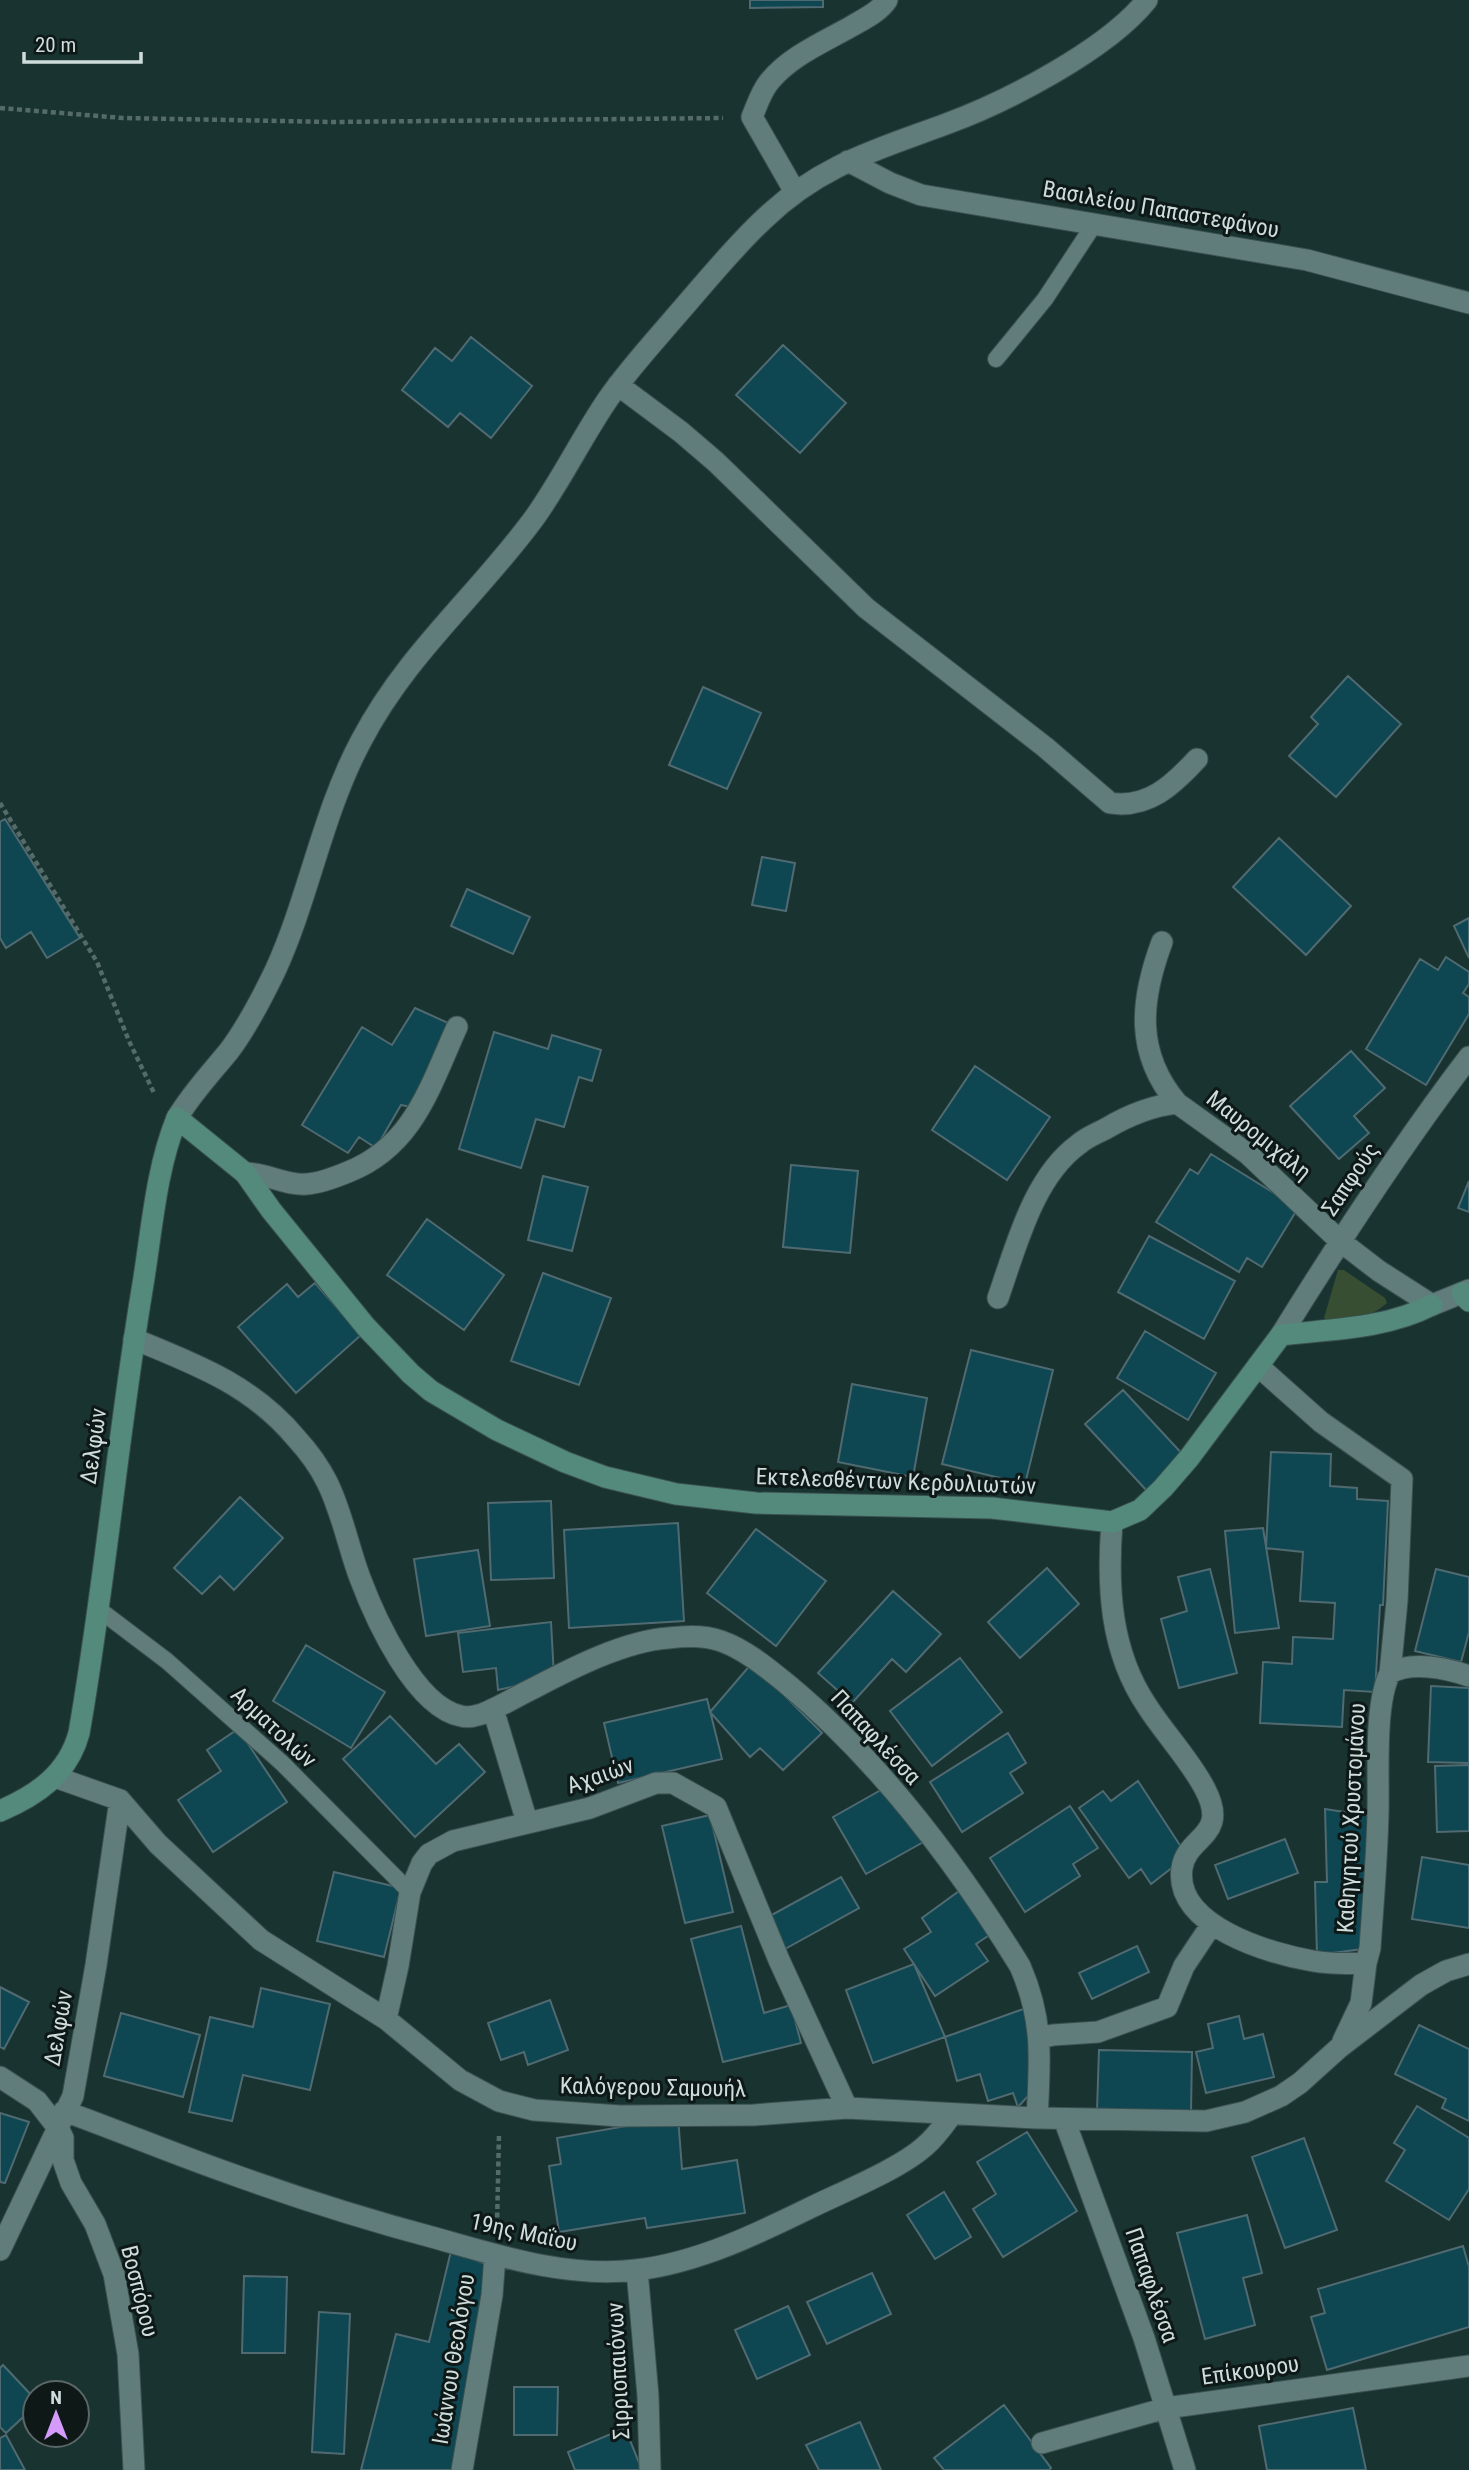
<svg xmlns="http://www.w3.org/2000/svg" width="1469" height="2470" font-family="'Roboto Condensed',sans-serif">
	<rect width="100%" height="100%" fill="#193331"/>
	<!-- green -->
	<path fill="#374e33" d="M 1338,1270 L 1344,1270 L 1385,1298 L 1387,1303 C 1366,1321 1352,1320 1326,1320 L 1324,1318 Z"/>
	<!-- building -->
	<path fill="#0e4651" stroke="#506a71" stroke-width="2" d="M 750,0 L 823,0 L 823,7 L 750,8 Z
		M 471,337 L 532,386 L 491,438 L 460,413 L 448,427 L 402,390 L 435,348 L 452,361 Z
		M 783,345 L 846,403 L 800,453 L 736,395 Z
		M 1348,676 L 1401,724 L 1336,797 L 1289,756 L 1318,724 L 1311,717 Z
		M 703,687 L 761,713 L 727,789 L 669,765 Z
		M 5,819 L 80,938 L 47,958 L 31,932 L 6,948 L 0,938 L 0,822 Z
		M 1279,838 L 1351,906 L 1306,955 L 1233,887 Z
		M 762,857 L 795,863 L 786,911 L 752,905 Z
		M 467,889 L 530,917 L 513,954 L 451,926 Z
		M 1469,918 L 1469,958 L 1454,926 Z
		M 1446,957 L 1469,972 L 1469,984 L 1463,993 L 1469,997 L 1469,1014 L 1426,1085 L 1366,1049 L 1420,959 L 1438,970 Z
		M 415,1008 L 457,1027 L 420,1109 L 401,1105 L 376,1148 L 359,1137 L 348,1153 L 302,1125 L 362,1027 L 392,1045 Z
		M 494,1032 L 548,1049 L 552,1035 L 601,1050 L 592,1081 L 579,1077 L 564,1127 L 536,1119 L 521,1168 L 459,1149 Z
		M 1351,1051 L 1385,1088 L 1354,1116 L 1369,1133 L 1339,1159 L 1290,1106 Z
		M 975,1066 L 1050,1117 L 1007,1180 L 932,1130 Z
		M 1211,1154 L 1298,1208 L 1262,1267 L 1247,1258 L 1239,1272 L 1156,1222 L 1190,1169 L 1198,1174 Z
		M 791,1165 L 858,1171 L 850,1253 L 783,1247 Z
		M 543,1176 L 588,1187 L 572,1251 L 528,1240 Z
		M 1469,1181 L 1469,1212 L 1458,1208 Z
		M 427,1219 L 504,1275 L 464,1330 L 387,1275 Z
		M 1149,1236 L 1235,1281 L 1204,1339 L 1118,1292 Z
		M 543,1273 L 611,1298 L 579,1385 L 511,1361 Z
		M 315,1283 L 361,1335 L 296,1393 L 238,1327 L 287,1284 L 298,1297 Z
		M 1145,1331 L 1216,1373 L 1188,1420 L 1117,1378 Z
		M 971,1350 L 1053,1370 L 1025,1484 L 942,1464 Z
		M 852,1384 L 927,1398 L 913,1477 L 838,1462 Z
		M 1123,1390 L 1186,1458 L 1148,1492 L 1085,1424 Z
		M 1271,1452 L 1331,1454 L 1330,1486 L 1357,1488 L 1357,1499 L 1388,1501 L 1383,1605 L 1380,1605 L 1375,1692 L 1344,1690 L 1342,1727 L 1260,1723 L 1263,1662 L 1292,1664 L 1293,1637 L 1333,1639 L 1335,1603 L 1300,1601 L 1303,1552 L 1266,1548 Z
		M 240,1497 L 283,1538 L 234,1590 L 220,1576 L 202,1594 L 174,1568 Z
		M 551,1501 L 554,1578 L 491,1580 L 488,1503 Z
		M 678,1523 L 684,1621 L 569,1628 L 564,1530 Z
		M 1263,1528 L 1279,1628 L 1235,1633 L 1225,1531 Z
		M 756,1529 L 826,1581 L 776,1646 L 707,1593 Z
		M 478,1550 L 490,1626 L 426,1636 L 414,1559 Z
		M 1047,1568 L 1079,1604 L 1020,1658 L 988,1622 Z
		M 1210,1569 L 1237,1673 L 1179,1688 L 1161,1619 L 1187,1611 L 1178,1577 Z
		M 1436,1569 L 1469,1577 L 1469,1632 L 1461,1662 L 1415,1651 Z
		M 893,1591 L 941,1634 L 906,1672 L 892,1659 L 852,1703 L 818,1673 Z
		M 551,1622 L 554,1677 L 498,1690 L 496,1668 L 463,1672 L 458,1633 Z
		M 306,1645 L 385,1692 L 351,1748 L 273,1701 Z
		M 960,1658 L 1002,1712 L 932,1766 L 890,1711 Z
		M 752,1663 L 822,1733 L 783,1770 L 760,1748 L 750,1757 L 710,1712 Z
		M 1431,1686 L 1469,1688 L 1469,1763 L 1428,1762 Z
		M 707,1699 L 722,1759 L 618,1783 L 604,1723 Z
		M 390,1716 L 436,1764 L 459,1744 L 485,1772 L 415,1837 L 343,1759 Z
		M 238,1729 L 287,1802 L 213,1852 L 178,1800 L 221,1771 L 207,1750 Z
		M 1008,1733 L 1026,1763 L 1010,1773 L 1023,1793 L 962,1832 L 930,1782 Z
		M 1469,1765 L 1469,1831 L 1437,1832 L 1435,1766 Z
		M 1138,1781 L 1187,1856 L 1151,1884 L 1141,1869 L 1129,1878 L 1079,1808 L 1103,1791 L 1111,1801 Z
		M 888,1786 L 927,1840 L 866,1874 L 833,1817 Z
		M 1070,1806 L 1098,1848 L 1073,1864 L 1080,1876 L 1025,1912 L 990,1858 Z
		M 1325,1809 L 1378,1817 L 1370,1948 L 1317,1955 L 1315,1882 L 1327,1882 Z
		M 710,1815 L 733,1912 L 685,1923 L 662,1826 Z
		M 1285,1839 L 1298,1873 L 1228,1899 L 1215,1865 Z
		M 1422,1857 L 1469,1865 L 1469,1928 L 1412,1919 Z
		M 334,1872 L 401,1888 L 384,1957 L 317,1941 Z
		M 841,1877 L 859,1908 L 785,1949 L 768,1917 Z
		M 966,1886 L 997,1930 L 976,1944 L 988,1961 L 935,1996 L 904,1949 L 931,1932 L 922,1918 Z
		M 741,1926 L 764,2013 L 791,2005 L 801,2043 L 723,2062 L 691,1939 Z
		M 1137,1946 L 1149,1972 L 1092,1999 L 1079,1973 Z
		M 914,1964 L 945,2037 L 873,2063 L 846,1990 Z
		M 0,1987 L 29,2002 L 4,2049 L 0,2047 Z
		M 261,1988 L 330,2004 L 310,2090 L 243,2075 L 232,2121 L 189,2112 L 210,2017 L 253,2027 Z
		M 550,2000 L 568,2050 L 528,2065 L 524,2052 L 501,2060 L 488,2023 Z
		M 1029,2007 L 1039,2084 L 1018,2107 L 1013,2093 L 988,2101 L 980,2074 L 957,2081 L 945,2037 Z
		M 121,2013 L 200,2035 L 183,2097 L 104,2076 Z
		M 1239,2016 L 1244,2039 L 1263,2034 L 1274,2077 L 1206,2093 L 1196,2052 L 1213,2048 L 1208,2024 Z
		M 1419,2025 L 1469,2049 L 1469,2121 L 1442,2108 L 1446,2099 L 1395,2074 Z
		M 1099,2050 L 1192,2052 L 1191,2113 L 1097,2110 Z
		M 1417,2106 L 1469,2138 L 1469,2189 L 1449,2220 L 1386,2181 L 1405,2150 L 1394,2143 Z
		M 0,2113 L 29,2122 L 5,2183 L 0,2182 Z
		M 678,2117 L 682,2169 L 737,2160 L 745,2213 L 647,2228 L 645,2218 L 559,2232 L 549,2166 L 561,2164 L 557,2138 Z
		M 1027,2132 L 1077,2211 L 1003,2257 L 973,2209 L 996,2194 L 977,2162 Z
		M 1304,2138 L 1337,2230 L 1285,2248 L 1252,2157 Z
		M 944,2192 L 971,2237 L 935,2259 L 907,2215 Z
		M 1247,2215 L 1262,2273 L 1243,2278 L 1255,2325 L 1205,2339 L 1177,2233 Z
		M 1463,2246 L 1469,2267 L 1469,2327 L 1327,2370 L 1311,2317 L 1325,2313 L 1318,2289 Z
		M 451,2251 L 494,2267 L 461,2470 L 361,2470 L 396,2334 L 429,2342 Z
		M 872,2273 L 891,2314 L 827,2344 L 807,2302 Z
		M 244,2276 L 287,2277 L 285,2353 L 242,2353 Z
		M 788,2306 L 810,2355 L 757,2379 L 735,2330 Z
		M 319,2312 L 350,2314 L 344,2454 L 312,2452 Z
		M 3,2365 L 35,2399 L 35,2406 L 6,2433 L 0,2427 L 0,2368 Z
		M 514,2387 L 558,2387 L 557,2435 L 514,2435 Z
		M 1004,2405 L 1051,2468 L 1049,2470 L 944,2470 L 934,2458 Z
		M 1353,2408 L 1366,2470 L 1267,2470 L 1259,2426 Z
		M 860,2422 L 881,2470 L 819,2470 L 806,2445 Z
		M 625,2428 L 642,2470 L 575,2470 L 568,2452 Z
		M 6,2435 L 25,2470 L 0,2470 L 0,2438 Z"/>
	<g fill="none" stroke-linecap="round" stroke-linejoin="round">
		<!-- lane casing -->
		<g stroke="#3a5150" stroke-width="18">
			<path id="lane" d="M 996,359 L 1045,299 L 1095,223
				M 97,1608 L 167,1661 L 282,1763 L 410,1892"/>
		</g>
		<!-- street casing -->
		<g stroke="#3a5150" stroke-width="23">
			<path id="street" d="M 848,161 L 890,183 L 921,195 L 1307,260 L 1469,303
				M 795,192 L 752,117 C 757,105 761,92 769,82 C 790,56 824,42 852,26 C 864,19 879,12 887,0
				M 618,385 L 681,432 L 716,462 L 866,608 L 1045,747 L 1110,803 C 1148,809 1173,785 1197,759
				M 1162,942 C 1140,1001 1135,1053 1177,1103
				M 177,1118 C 192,1093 211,1073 229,1051 C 247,1027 262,998 275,971 C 309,897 322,814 361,741 C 407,653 478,595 535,517 C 562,479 582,437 608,399 C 628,370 653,343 676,316 C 705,283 732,249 764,219 C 820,165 876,150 946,124 C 1006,102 1107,50 1147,0
				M 245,1173 C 267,1173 286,1186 307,1184 C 321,1183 336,1177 348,1172 C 414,1146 430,1086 457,1027
				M 998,1298 C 1016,1247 1033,1177 1079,1144 C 1087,1137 1098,1133 1107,1128 C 1129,1115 1151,1106 1177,1103 L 1248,1154 L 1340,1241 L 1379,1271 L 1432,1305 L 1469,1290
				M 1281,1335 C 1340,1240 1401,1146 1469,1057
				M 134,1339 C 195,1364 252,1385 296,1438 C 308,1451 319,1466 327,1482 C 342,1512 348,1546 360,1578 C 375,1618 415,1707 461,1716 C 468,1718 475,1716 482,1714 C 500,1707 517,1696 534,1688 C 572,1668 625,1641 668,1638 C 684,1636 705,1635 721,1641 C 746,1650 767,1668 787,1684 C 880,1761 957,1864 1020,1966 C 1044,2021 1040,2060 1037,2118
				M 1258,1366 L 1321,1422 L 1402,1479 L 1397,1601 L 1390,1673
				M 1112,1522 C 1107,1587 1110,1651 1147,1706 C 1165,1734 1190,1760 1205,1789 C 1230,1837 1187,1835 1182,1868 C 1173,1926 1271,1954 1313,1961 C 1331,1964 1348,1964 1366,1963 L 1361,2003 L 1343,2041
				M 493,1709 L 527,1822
				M 55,1777 L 120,1800 L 158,1844 L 261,1940 L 386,2019 L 460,2080 L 499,2101 L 534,2110 L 620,2116 L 754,2115 L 847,2108 L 1037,2118 L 1206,2121 L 1245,2112 L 1281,2096 L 1300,2083 L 1340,2047 L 1421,1985 L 1446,1971 L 1469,1964
				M 1366,1963 L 1370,1948 C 1373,1903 1377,1858 1378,1813 C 1379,1776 1374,1704 1390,1673 C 1412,1661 1446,1668 1469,1676
				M 386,2019 L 398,1966 L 410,1892 L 422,1863 L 429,1854 L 453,1841 L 590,1808 L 656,1783 L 673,1783 L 716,1807 L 779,1960 L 847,2108
				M 1040,2038 L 1053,2035 L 1098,2032 L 1167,2007 L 1184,1966 L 1212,1924
				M 0,2077 L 37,2101 L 58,2128 L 63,2138 L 63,2160 L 71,2183 L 95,2224 L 114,2274 L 128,2354 L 134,2470
				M 64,2111 C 122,2132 179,2156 237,2176 C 304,2200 371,2221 439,2239 C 502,2257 570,2278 636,2270 C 698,2263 759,2233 814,2206 C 845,2191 901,2168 925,2146 C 936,2137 944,2125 952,2114
				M 1064,2119 L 1144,2338 L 1185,2470
				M 0,2250 L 73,2096 L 96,1965 L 120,1800
				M 637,2270 L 648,2396 L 650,2470
				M 1042,2443 L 1166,2408 L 1469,2366
				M 462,2470 L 492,2295 L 495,2255"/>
		</g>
		<!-- secondary casing -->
		<g stroke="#3a5150" stroke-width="23">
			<path id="secondary" d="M 1462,1293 L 1469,1301
				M 0,1811 C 37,1795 68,1774 79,1733 C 105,1585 118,1433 143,1284 C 152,1229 156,1169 177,1118 L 245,1173 L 271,1210 L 366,1327 L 411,1374 L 431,1391 L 497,1430 L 565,1462 L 605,1477 L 676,1494 L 756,1503 L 992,1508 L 1112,1522 L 1140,1510 L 1163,1488 L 1189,1458 L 1281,1335 C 1332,1329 1385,1329 1432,1305"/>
		</g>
		<!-- path -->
		<path stroke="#556b6a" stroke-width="4.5" stroke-dasharray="5 3.5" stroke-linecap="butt" d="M 0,108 L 123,118 L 333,122 L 723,118
			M 0,803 L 97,962 L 129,1041 L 155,1095
			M 497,2226 L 499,2133"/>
		<!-- lane -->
		<use href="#lane" stroke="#617d7b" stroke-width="16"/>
		<!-- street -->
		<use href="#street" stroke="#617d7b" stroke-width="21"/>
		<!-- secondary -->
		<use href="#secondary" stroke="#548a7c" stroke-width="21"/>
	</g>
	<g text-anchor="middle" stroke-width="6" stroke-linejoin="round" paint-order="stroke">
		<!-- street labels -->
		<g font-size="23" fill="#cedddc" stroke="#0d1817">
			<text transform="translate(1161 209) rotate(10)" y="8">Βασιλείου Παπαστεφάνου</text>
			<text transform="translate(1259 1135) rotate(39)" y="8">Μαυρομιχάλη</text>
			<text transform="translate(1350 1179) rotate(-56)" y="8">Σαπφούς</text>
			<text transform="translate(93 1446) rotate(-82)" y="8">Δελφών</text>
			<text transform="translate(896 1481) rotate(2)" y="8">Εκτελεσθέντων Κερδυλιωτών</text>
			<text transform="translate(274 1727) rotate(43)" y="8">Αρματολών</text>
			<text transform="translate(876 1737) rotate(47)" y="8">Παπαφλέσσα</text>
			<text transform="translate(600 1775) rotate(-19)" y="8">Αχαιών</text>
			<text transform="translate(1351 1818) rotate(-87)" y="8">Καθηγητού Χρυστομάνου</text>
			<text transform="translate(58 2028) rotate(-80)" y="8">Δελφών</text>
			<text transform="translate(653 2087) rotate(1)" y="8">Καλόγερου Σαμουήλ</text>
			<text transform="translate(524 2232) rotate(12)" y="8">19ης Μαΐου</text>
			<text transform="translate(1152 2285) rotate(71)" y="8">Παπαφλέσσα</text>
			<text transform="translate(140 2291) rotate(76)" y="8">Βοσπόρου</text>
			<text transform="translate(453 2359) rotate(-81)" y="8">Ιωάννου Θεολόγου</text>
			<text transform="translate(1250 2370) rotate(-8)" y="8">Επίκουρου</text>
			<text transform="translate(618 2371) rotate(-93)" y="8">Σιρριοπαιόνων</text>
		</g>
	</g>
	<!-- north arrow -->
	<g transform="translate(56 2414)"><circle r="33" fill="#0d1817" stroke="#5a6766" stroke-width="2"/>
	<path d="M0-5L12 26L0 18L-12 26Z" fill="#d59bfb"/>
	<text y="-10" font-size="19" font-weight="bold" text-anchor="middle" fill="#cedddc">N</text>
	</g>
	<!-- scale -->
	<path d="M24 52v10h117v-10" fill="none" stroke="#cedddc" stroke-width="3.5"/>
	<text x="35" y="52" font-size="21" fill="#cedddc" stroke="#0d1817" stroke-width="5" paint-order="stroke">20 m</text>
</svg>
